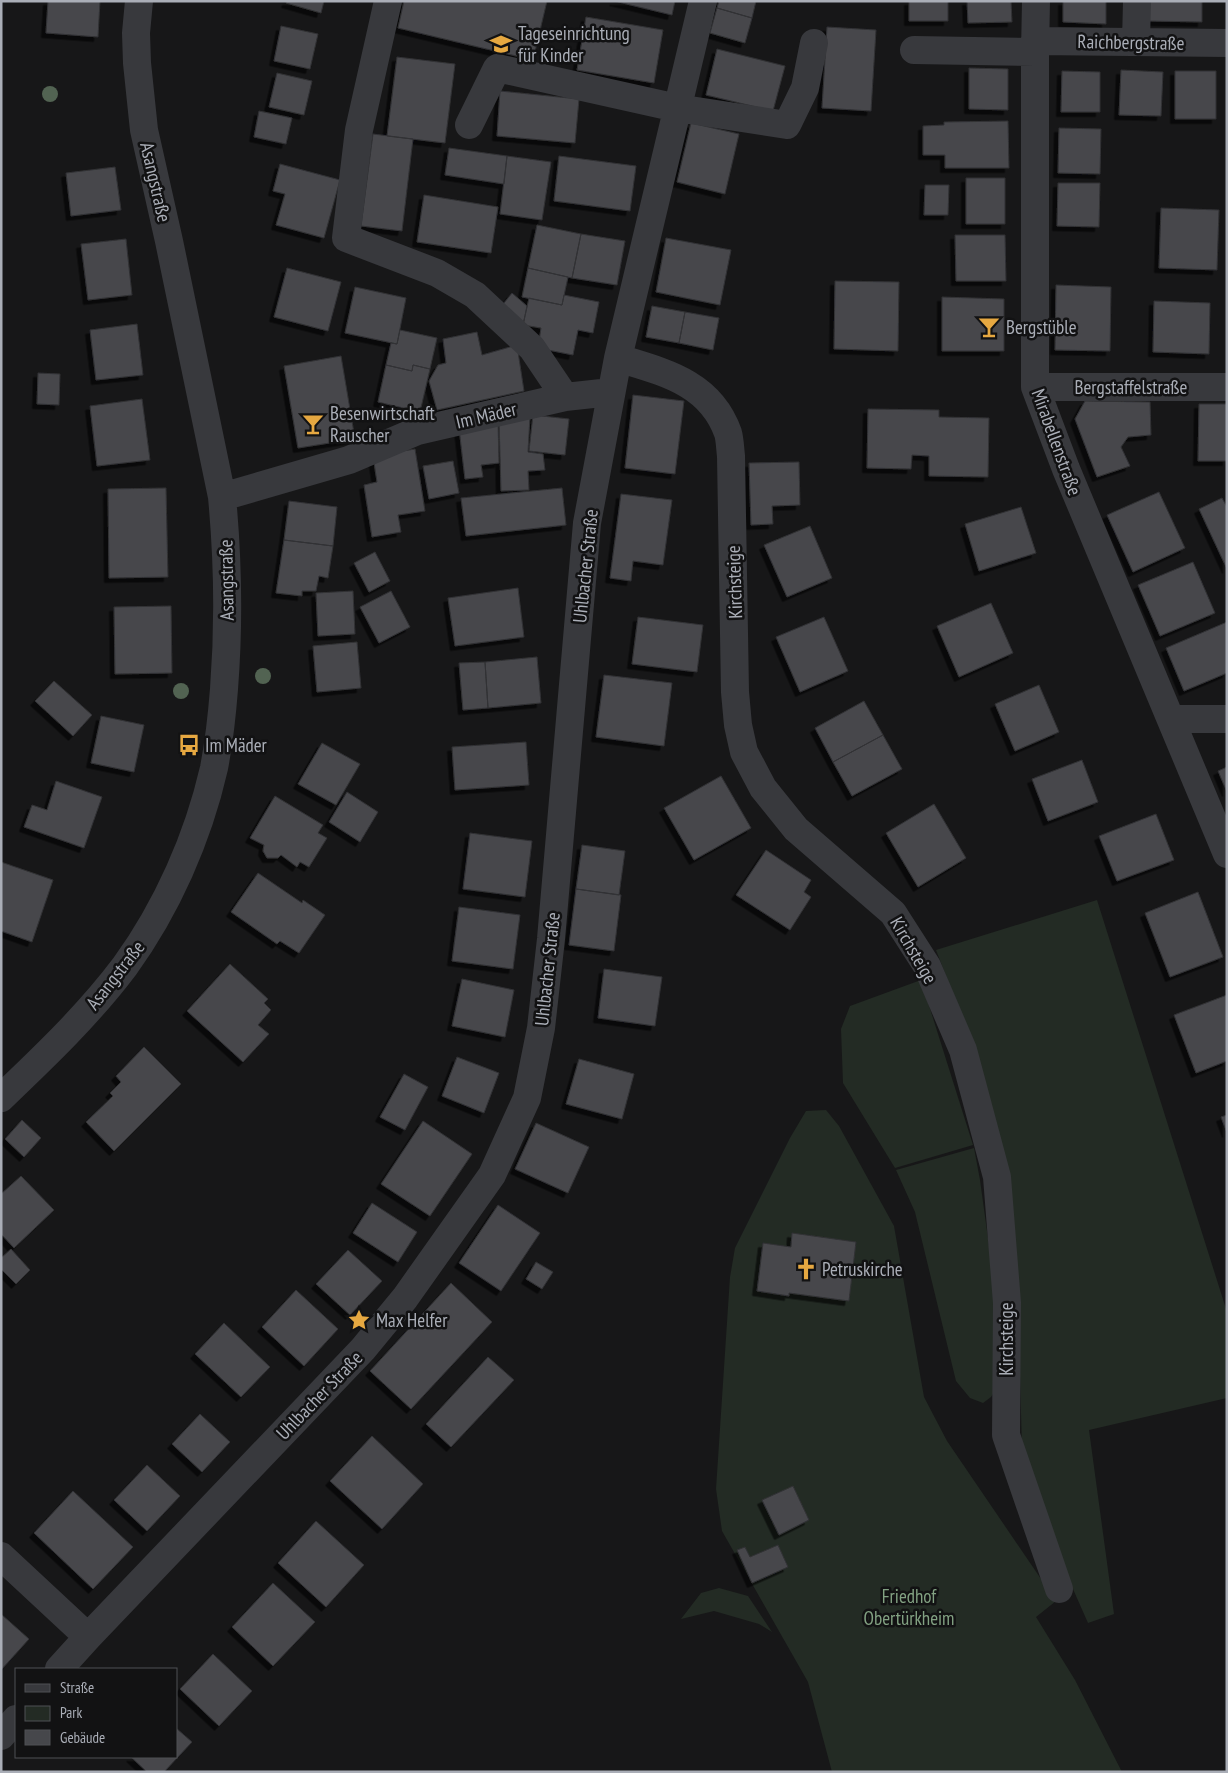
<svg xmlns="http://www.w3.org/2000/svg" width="1228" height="1773" font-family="'PT Sans Narrow',sans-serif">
	<defs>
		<filter id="shadow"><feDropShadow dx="-4.5" dy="4.5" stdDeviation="0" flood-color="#0009"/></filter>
	</defs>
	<rect width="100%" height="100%" fill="#171718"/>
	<!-- green -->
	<path fill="#232b24" d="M 1097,900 L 1227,1312 L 1227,1398 L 1089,1430 L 1114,1614 L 1088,1623 L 1043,1521 L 1022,1449 L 1018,1304 L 974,1048 L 936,950 Z
		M 921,980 L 973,1145 L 895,1168 L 843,1083 L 841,1029 L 850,1006 Z
		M 826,1110 L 839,1126 L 894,1226 L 924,1397 L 947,1441 L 1056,1601 L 1036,1617 L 1075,1680 L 1122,1772 L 832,1772 L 808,1682 L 722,1531 L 716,1489 L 730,1277 L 735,1248 L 790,1138 L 806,1111 Z
		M 974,1148 L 980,1180 L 997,1304 L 999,1384 L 991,1397 L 983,1403 L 970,1398 L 956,1381 L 915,1212 L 896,1170 Z
		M 719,1588 L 748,1596 L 772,1632 L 759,1624 L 714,1611 L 681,1619 L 701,1593 Z"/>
	<!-- building -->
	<path fill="#46474b" stroke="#313134" filter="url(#shadow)" d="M 48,1 L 100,1 L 98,37 L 46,33 Z
		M 287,1 L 324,1 L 321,13 L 286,3 Z
		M 404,1 L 547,1 L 533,60 L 398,28 Z
		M 614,1 L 675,1 L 672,15 Z
		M 719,1 L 756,1 L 752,18 L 717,8 Z
		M 909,1 L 948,1 L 948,21 L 909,21 Z
		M 967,1 L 1011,1 L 1012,22 L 968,23 Z
		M 1063,1 L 1106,1 L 1106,24 L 1063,22 Z
		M 1150,1 L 1202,1 L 1202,22 L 1149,21 Z
		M 717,8 L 752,18 L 745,43 L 710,33 Z
		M 586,17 L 663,30 L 654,83 L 577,70 Z
		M 281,26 L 318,34 L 310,69 L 274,61 Z
		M 827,27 L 876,30 L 871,111 L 822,108 Z
		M 717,49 L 785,66 L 773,111 L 706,95 Z
		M 397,57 L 455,64 L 445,143 L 387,136 Z
		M 969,68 L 1008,69 L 1008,110 L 969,109 Z
		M 1121,70 L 1163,72 L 1161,116 L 1119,115 Z
		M 1062,71 L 1100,72 L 1100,112 L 1061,112 Z
		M 1175,71 L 1216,71 L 1216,119 L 1175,119 Z
		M 277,73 L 312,81 L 304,115 L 269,107 Z
		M 500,91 L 579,99 L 575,143 L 497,136 Z
		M 259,111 L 292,118 L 286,144 L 254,137 Z
		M 1008,121 L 1009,168 L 945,168 L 945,155 L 923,155 L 923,126 L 944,125 L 944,122 Z
		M 691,123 L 739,134 L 725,194 L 677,182 Z
		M 1059,128 L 1101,129 L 1100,174 L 1058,173 Z
		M 373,134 L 413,139 L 402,231 L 361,226 Z
		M 449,148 L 507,156 L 504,184 L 445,175 Z
		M 507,156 L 551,162 L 542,220 L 500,214 Z
		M 559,156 L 636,166 L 630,211 L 554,201 Z
		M 280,164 L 340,180 L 324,238 L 276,225 L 285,194 L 273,191 Z
		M 115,167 L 121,210 L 71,216 L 66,173 Z
		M 966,178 L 1005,178 L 1005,224 L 966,224 Z
		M 1058,183 L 1100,183 L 1099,227 L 1057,226 Z
		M 925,185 L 949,185 L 948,215 L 924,215 Z
		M 424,195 L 498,207 L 491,253 L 417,242 Z
		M 1161,208 L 1219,210 L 1217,270 L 1159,268 Z
		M 537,225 L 581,234 L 572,278 L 528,268 Z
		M 581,234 L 625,241 L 617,285 L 572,278 Z
		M 955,235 L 1005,235 L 1006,281 L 956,281 Z
		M 666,238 L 731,250 L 720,305 L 656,292 Z
		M 126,239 L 132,295 L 88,300 L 81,244 Z
		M 287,268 L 341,282 L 328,331 L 274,317 Z
		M 528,268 L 568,277 L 562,305 L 522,297 Z
		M 835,281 L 899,282 L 898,351 L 834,349 Z
		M 1056,285 L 1111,287 L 1110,351 L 1055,350 Z
		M 355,287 L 406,298 L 397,344 L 345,333 Z
		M 512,293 L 527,306 L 523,325 L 500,308 Z
		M 564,295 L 599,302 L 593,333 L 578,330 L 573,355 L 538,348 L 541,328 L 523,325 L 529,298 L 562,305 Z
		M 942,297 L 1004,299 L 1004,351 L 942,351 Z
		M 1154,301 L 1210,303 L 1209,354 L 1153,352 Z
		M 652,306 L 685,312 L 679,343 L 646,337 Z
		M 685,312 L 719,318 L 713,350 L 679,343 Z
		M 137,324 L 143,375 L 96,380 L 90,330 Z
		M 400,330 L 437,338 L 430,369 L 413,365 L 412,371 L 386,365 L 391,343 L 397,344 Z
		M 477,332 L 482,355 L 517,345 L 524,391 L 437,410 L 429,381 L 438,365 L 446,363 L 443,339 Z
		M 341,356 L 355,439 L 298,448 L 284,366 Z
		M 386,365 L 412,371 L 413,365 L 430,369 L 420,412 L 378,402 Z
		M 38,373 L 60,374 L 59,405 L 37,404 Z
		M 633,395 L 684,401 L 675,474 L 625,468 Z
		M 142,399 L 150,460 L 97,466 L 90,406 Z
		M 1085,401 L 1150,402 L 1151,435 L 1128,437 L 1121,447 L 1130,466 L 1097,477 L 1075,419 Z
		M 1199,404 L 1227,404 L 1227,461 L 1198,461 Z
		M 868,409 L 939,410 L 939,417 L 989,418 L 988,477 L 929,476 L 929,456 L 912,455 L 911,469 L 867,468 Z
		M 533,415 L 569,419 L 565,455 L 529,451 Z
		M 530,416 L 528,452 L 543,454 L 545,470 L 528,471 L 529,490 L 501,491 L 499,419 Z
		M 498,421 L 499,463 L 481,465 L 483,477 L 465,479 L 459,428 Z
		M 415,449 L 425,511 L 398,515 L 401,532 L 372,537 L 364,485 L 377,482 L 373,456 Z
		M 453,461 L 459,493 L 429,499 L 423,466 Z
		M 799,462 L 800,505 L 772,506 L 773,524 L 751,525 L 749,463 Z
		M 166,488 L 168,577 L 109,578 L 108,489 Z
		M 562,488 L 566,525 L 466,536 L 461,498 Z
		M 1159,492 L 1185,548 L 1133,572 L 1107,515 Z
		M 621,494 L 672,500 L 663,565 L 633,561 L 631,581 L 610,578 Z
		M 1222,498 L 1227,507 L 1227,569 L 1199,509 Z
		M 289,501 L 337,507 L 333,546 L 284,540 Z
		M 1021,507 L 1036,553 L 979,571 L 965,524 Z
		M 810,526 L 832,578 L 787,597 L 764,545 Z
		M 284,540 L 333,546 L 328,578 L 319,576 L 316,591 L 302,591 L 302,596 L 276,593 Z
		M 375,552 L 390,581 L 369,592 L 354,563 Z
		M 1193,562 L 1215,613 L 1160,636 L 1138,585 Z
		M 518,588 L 524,637 L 455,646 L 448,598 Z
		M 353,591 L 355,634 L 318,636 L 316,593 Z
		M 391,591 L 410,627 L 379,643 L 360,607 Z
		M 991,603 L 1013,653 L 959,677 L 937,626 Z
		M 171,606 L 172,673 L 115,674 L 114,607 Z
		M 638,617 L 703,625 L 697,672 L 632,664 Z
		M 824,617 L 848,671 L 800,692 L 776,637 Z
		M 1227,622 L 1227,673 L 1184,691 L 1166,648 Z
		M 357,642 L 361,688 L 317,692 L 313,646 Z
		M 537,657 L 541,703 L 488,708 L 485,662 Z
		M 485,662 L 488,708 L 463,710 L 459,663 Z
		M 604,675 L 672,683 L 664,746 L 596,737 Z
		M 54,681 L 92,715 L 73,736 L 35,701 Z
		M 1039,685 L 1059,732 L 1015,751 L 995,704 Z
		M 864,701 L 883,735 L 833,762 L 815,728 Z
		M 101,716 L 144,725 L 134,772 L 91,763 Z
		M 883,735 L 902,769 L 852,796 L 833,762 Z
		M 526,742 L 529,785 L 455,790 L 452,747 Z
		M 322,743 L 360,764 L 336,805 L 298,784 Z
		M 1082,760 L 1098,802 L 1048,821 L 1032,779 Z
		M 1227,767 L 1227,792 L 1218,771 Z
		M 721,776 L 751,828 L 694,860 L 664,808 Z
		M 56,781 L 102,797 L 84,848 L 24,827 L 32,805 L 47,810 Z
		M 347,792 L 378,812 L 360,842 L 329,822 Z
		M 275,796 L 323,825 L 318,833 L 327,838 L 309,867 L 300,862 L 297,867 L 281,855 L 278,858 L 267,858 L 263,851 L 264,845 L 250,838 Z
		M 934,804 L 966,858 L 918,887 L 886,833 Z
		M 1156,814 L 1174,860 L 1117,881 L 1099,836 Z
		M 470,833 L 532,841 L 525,897 L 463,889 Z
		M 582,845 L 625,851 L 619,895 L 576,889 Z
		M 766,850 L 811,880 L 804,892 L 811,897 L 790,930 L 736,895 Z
		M 1,862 L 53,880 L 32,942 L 1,931 Z
		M 258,873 L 302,903 L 303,900 L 325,915 L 299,953 L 280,941 L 277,944 L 231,912 Z
		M 576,889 L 621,895 L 614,951 L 569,945 Z
		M 1198,892 L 1223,957 L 1170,977 L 1145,913 Z
		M 459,907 L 520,915 L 513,969 L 452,961 Z
		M 230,964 L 268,999 L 264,1003 L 271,1010 L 258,1025 L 269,1034 L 243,1062 L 187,1011 Z
		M 604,969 L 662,977 L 655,1026 L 598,1018 Z
		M 462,979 L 514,990 L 505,1037 L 452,1026 Z
		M 1227,995 L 1227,1061 L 1196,1073 L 1174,1015 Z
		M 144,1047 L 181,1084 L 114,1151 L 86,1122 L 113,1096 L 110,1093 L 121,1082 L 116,1076 Z
		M 457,1057 L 499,1073 L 484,1113 L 442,1096 Z
		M 579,1059 L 634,1074 L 622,1119 L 566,1104 Z
		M 404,1074 L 428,1087 L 405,1130 L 380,1117 Z
		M 1227,1115 L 1227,1133 L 1221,1117 Z
		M 22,1120 L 41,1138 L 24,1157 L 5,1139 Z
		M 423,1121 L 472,1154 L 430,1216 L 381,1184 Z
		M 536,1123 L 589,1147 L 568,1193 L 515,1169 Z
		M 21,1176 L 54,1210 L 14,1248 L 1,1234 L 1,1194 Z
		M 372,1203 L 417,1232 L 398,1262 L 353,1233 Z
		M 498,1205 L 540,1233 L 501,1291 L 459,1263 Z
		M 792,1233 L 856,1242 L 849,1301 L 789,1293 L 789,1296 L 757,1291 L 763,1243 L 791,1247 Z
		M 11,1249 L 30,1270 L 16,1284 L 1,1269 L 1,1258 Z
		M 348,1250 L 382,1281 L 350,1315 L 316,1284 Z
		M 536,1262 L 553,1272 L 542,1289 L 526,1279 Z
		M 451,1283 L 492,1322 L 411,1409 L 370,1371 Z
		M 296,1290 L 338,1329 L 304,1366 L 262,1327 Z
		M 224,1323 L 270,1367 L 241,1397 L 195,1354 Z
		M 488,1357 L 514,1380 L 451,1447 L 426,1424 Z
		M 200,1414 L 230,1442 L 202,1472 L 172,1444 Z
		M 372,1436 L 423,1484 L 382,1529 L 330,1481 Z
		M 147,1465 L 180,1496 L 147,1531 L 114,1500 Z
		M 793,1486 L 809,1520 L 779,1535 L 762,1500 Z
		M 73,1491 L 133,1547 L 93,1589 L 34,1533 Z
		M 316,1521 L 364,1565 L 326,1607 L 278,1563 Z
		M 778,1545 L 788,1567 L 752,1583 L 737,1550 L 745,1547 L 750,1557 Z
		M 273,1583 L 315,1622 L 273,1666 L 232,1627 Z
		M 1,1614 L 29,1639 L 1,1670 Z
		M 213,1654 L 252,1691 L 219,1726 L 180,1689 Z
		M 176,1728 L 192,1742 L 164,1772 L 147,1772 L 131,1757 L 176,1757 Z"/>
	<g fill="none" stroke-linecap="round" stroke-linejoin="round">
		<!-- minor -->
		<path stroke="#38393d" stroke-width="28" d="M 388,1 L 359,130 L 346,238 L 437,273 L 475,295 L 532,348 L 565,397
			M 1036,1 L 1035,52 L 1035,387 L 1066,469 L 1227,854
			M 1036,41 L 1227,43
			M 1136,42 L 1137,1
			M 914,50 L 1035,52
			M 469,125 L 497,68 L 677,108 L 787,125 L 805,88 L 814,43
			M 618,358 C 663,372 710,382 728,433 C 730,440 730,448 731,456 L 735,692 L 738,725 L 744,752 L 763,788 L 796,829 L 893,913 L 927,966 L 963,1050 L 997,1177 L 1007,1303 L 1006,1435 L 1059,1589
			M 1035,387 L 1227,387
			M 222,497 L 349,460 L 417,431 L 565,397 L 611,392
			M 1171,719 L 1227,719
			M 1,1098 C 45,1056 89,1014 125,966 C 167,908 198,838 214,768 C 219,742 222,715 224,689 C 229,625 228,561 222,497 L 169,241 L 144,130 L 137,63 L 136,33 L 139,1
			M 1,1556 L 88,1637
			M 59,1669 L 88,1637 L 363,1349 L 405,1298 L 492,1175 L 527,1098 L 541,1028 L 551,939 L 587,523 L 618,358 L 703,1
			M 1,1736 L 16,1719"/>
	</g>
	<!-- trees -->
	<g fill="#526352">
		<circle cx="50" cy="94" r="8"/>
		<circle cx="263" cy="676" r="8"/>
		<circle cx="181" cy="691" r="8"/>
	</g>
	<!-- icons -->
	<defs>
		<g id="school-bare" transform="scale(1.725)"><path d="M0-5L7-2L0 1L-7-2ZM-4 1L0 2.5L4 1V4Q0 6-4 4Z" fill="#e6a841" stroke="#121213" stroke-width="2.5" paint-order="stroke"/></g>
		<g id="bar-bare" transform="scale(1.725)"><path d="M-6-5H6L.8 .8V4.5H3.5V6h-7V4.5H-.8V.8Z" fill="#e6a841" stroke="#121213" stroke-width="2.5" paint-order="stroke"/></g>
		<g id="bus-bare" transform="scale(1.725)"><path d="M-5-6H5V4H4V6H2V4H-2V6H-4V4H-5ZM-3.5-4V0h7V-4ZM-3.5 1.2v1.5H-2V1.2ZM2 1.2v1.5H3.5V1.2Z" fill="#e6a841" stroke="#121213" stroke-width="2.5" paint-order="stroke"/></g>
		<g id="church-bare" transform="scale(1.725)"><path d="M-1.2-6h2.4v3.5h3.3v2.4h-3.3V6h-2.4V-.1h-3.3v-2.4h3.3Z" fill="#e6a841" stroke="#121213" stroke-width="2.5" paint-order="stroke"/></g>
		<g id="sight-bare" transform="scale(1.725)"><path d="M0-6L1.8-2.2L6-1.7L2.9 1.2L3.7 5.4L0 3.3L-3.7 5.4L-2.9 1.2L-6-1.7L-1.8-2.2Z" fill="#e6a841" stroke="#121213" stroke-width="2.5" paint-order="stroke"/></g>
	</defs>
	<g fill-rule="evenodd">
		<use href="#school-bare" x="501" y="44"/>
		<use href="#bar-bare" x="989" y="327"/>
		<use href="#bar-bare" x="313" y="424"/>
		<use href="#bus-bare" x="189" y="745"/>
		<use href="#church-bare" x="806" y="1269"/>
		<use href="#sight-bare" x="359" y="1320"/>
	</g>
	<g text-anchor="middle" stroke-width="5" stroke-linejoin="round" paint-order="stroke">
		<!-- poi labels -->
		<g font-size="19" fill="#aaaeb7" stroke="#121213" text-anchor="start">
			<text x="518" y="40">Tageseinrichtung<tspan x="518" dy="22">für Kinder</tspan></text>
			<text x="1006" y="334">Bergstüble</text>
			<text x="330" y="420">Besenwirtschaft<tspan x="330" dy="22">Rauscher</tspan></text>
			<text x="205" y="752">Im Mäder</text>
			<text x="822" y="1276">Petruskirche</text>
			<text x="376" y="1327">Max Helfer</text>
		</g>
		<!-- street labels -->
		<g font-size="19" fill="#aaaeb7" stroke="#121213">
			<text transform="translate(1131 42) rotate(1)" y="7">Raichbergstraße</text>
			<text transform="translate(156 182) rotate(77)" y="7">Asangstraße</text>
			<text x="1131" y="394">Bergstaffelstraße</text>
			<text transform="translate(486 415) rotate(-13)" y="7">Im Mäder</text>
			<text transform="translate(1057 442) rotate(70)" y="7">Mirabellenstraße</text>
			<text transform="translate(585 566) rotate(-84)" y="7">Uhlbacher Straße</text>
			<text transform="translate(226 580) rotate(-91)" y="7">Asangstraße</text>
			<text transform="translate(734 582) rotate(-92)" y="7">Kirchsteige</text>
			<text transform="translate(914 950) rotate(60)" y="7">Kirchsteige</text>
			<text transform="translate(547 969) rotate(-84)" y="7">Uhlbacher Straße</text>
			<text transform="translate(115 975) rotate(-52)" y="7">Asangstraße</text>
			<text transform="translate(1006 1339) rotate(-90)" y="7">Kirchsteige</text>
			<text transform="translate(319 1395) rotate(-46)" y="7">Uhlbacher Straße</text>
		</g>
		<!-- park labels -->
		<g font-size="19" fill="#82a182" stroke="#121213">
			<text x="909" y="1603">Friedhof<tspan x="909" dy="22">Obertürkheim</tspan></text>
		</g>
	</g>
	<!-- border -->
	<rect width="1228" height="1773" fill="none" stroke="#aaaeb7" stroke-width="5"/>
	<!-- legend -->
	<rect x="15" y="1668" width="162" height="90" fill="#121213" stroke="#4f5055"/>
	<rect x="25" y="1684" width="25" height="8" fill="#38393d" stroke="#4f5055"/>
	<text x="60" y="1693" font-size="15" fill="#aaaeb7">Straße</text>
	<rect x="25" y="1706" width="25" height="15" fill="#232b24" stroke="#4f5055"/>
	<text x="60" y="1718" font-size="15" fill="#aaaeb7">Park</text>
	<rect x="25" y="1730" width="25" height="15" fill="#46474b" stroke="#4f5055"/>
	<text x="60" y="1743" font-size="15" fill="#aaaeb7">Gebäude</text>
</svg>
